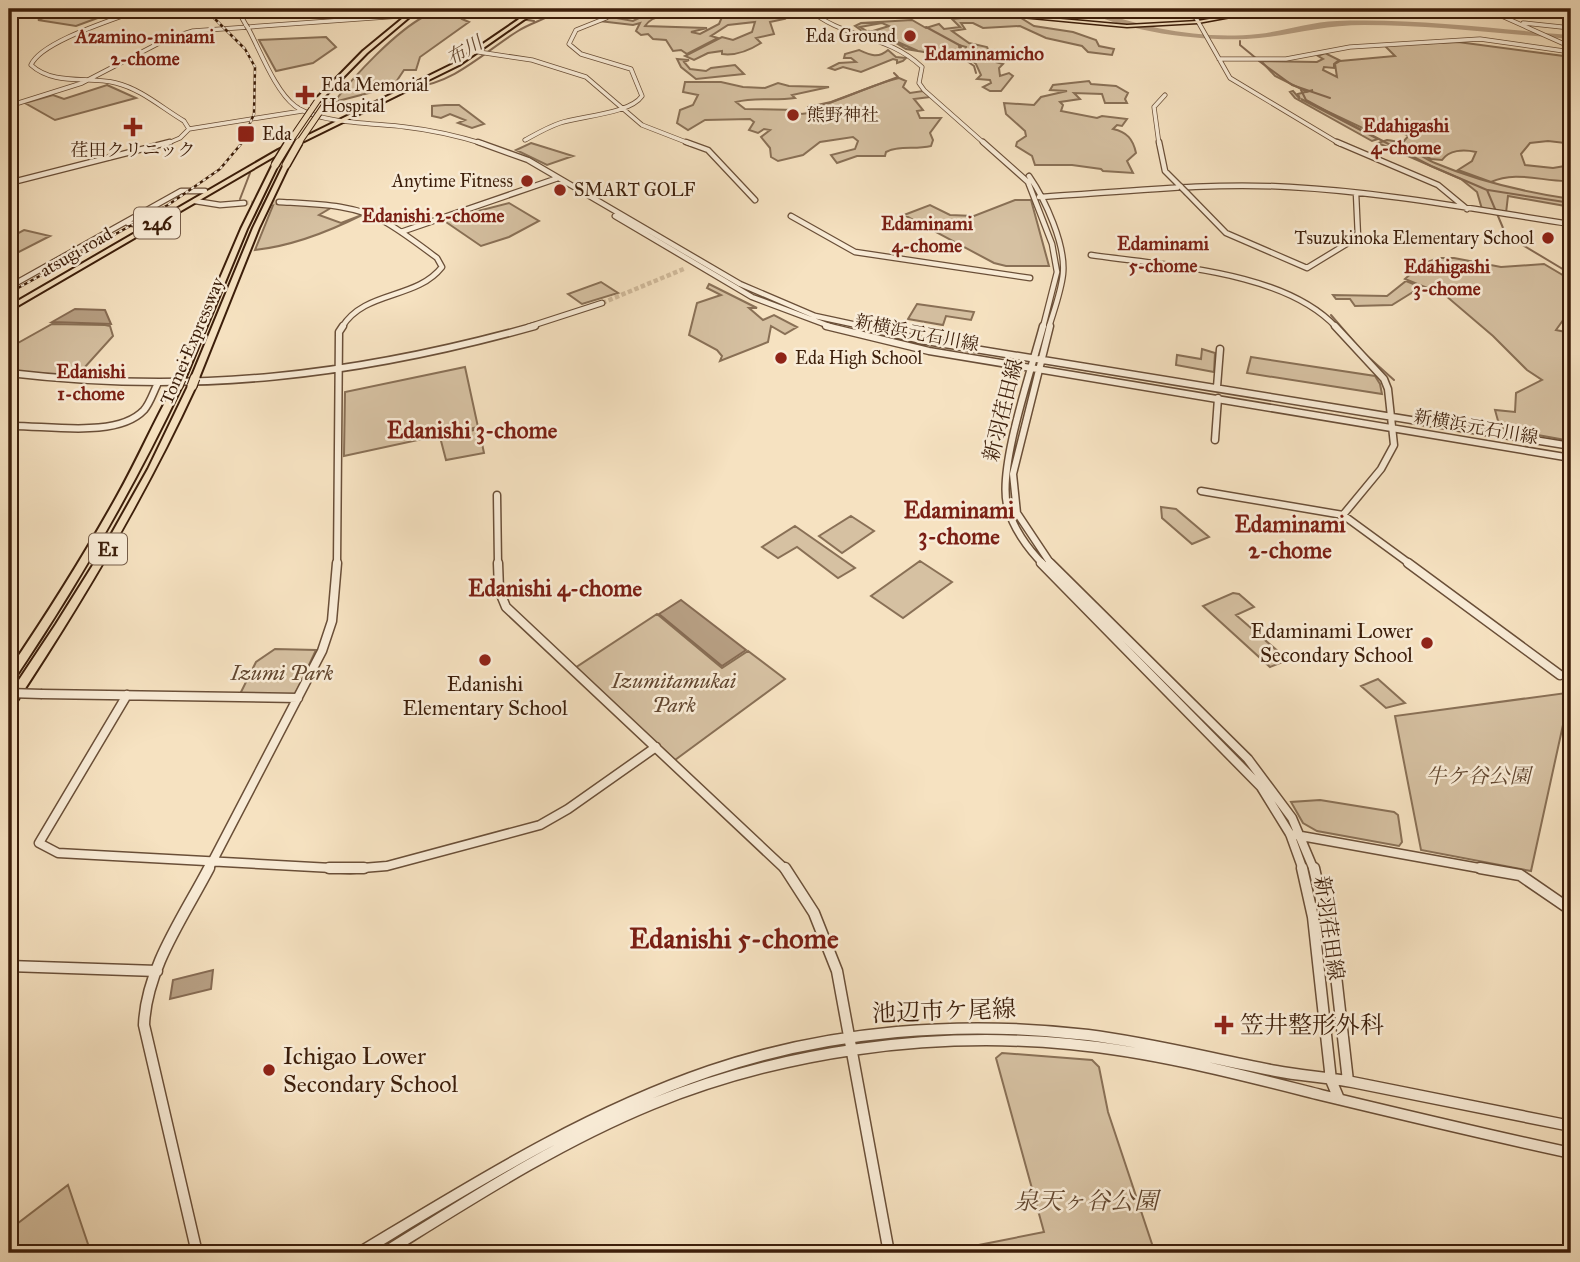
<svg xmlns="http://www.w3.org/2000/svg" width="1580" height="1262" font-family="'IM FELL Great Primer','Noto Serif JP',serif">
	<rect width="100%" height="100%" fill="#f6e2c1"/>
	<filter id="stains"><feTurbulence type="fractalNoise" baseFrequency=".00286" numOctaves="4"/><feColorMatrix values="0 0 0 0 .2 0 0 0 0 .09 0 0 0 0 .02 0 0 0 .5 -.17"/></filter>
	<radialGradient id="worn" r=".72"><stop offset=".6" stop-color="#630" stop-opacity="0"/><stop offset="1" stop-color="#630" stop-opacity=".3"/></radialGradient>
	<!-- green -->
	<path fill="#d6c1a2" stroke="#897056" stroke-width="2" d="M 691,9 L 691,11 L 701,11 L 698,18 C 681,17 655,10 645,26 L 707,28 L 691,32 L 700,34 L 719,24 L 722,17 L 740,15 L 744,10 L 741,9 L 791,12 L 787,14 L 775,10 L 752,10 L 750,14 L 774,12 L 784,19 L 770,22 L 774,34 L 756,38 L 761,43 C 750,50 736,56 722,54 L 722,51 L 708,53 L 694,60 L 685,56 L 722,37 L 733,40 L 752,32 L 755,22 L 728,25 L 711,36 L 718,38 L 687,54 L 681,50 L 673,51 L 666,40 L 653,39 L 648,34 L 641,35 L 636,31 L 640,23 L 633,25 L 599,21 L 611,17 L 633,21 L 651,12 Z
		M 66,10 L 102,15 L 103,16 L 76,26 L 38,20 Z
		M 452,12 L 467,12 L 462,19 L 469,22 L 420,57 L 416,70 L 404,70 L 394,85 L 388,88 L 334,102 C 355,75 395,32 425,16 C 432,12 443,13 452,12 Z
		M 990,15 L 1021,18 L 1034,26 L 1073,32 L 1096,40 L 1099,46 L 1114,49 L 1112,55 L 1088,52 L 1082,46 L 1046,38 L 1020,26 L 983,28 L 973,23 L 961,23 L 965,29 L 952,31 L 969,43 L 987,47 L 990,53 L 1017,53 L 1012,58 L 992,61 L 1003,64 L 999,68 L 1000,76 L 1009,73 L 1013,76 L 1001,91 L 990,91 L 983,87 L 991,83 L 990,80 L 977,79 L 981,75 L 976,64 L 964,54 L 966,47 L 959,45 L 960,58 L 906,49 L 891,40 L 866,33 L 869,31 L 918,51 L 873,31 L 889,26 L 882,23 L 860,27 L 865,30 L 862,31 L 855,26 L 861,23 L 912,20 L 926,28 L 939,24 L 944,29 L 960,27 L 952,19 Z
		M 326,37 L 336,47 L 313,63 L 276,71 L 259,40 Z
		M 1458,42 L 1571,57 L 1571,138 L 1565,143 L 1548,141 L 1530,143 L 1521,154 L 1525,165 L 1553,168 L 1571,165 L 1569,181 C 1544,182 1515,170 1491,182 L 1458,170 L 1472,161 L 1476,152 C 1463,149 1449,150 1442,160 L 1431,159 L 1403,142 L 1411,133 L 1407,135 L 1388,128 L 1403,123 L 1413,126 L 1402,121 L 1373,133 L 1301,99 L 1378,139 L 1372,141 L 1295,98 L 1290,92 L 1293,91 L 1300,99 L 1298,94 L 1313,90 L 1307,92 L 1275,76 L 1261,61 L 1317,62 L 1323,59 L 1318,56 L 1325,53 L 1339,60 L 1334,64 L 1334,68 L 1324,67 L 1323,70 L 1337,77 L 1335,64 L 1340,61 L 1395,56 L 1384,45 Z
		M 859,50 C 870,55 878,59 888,50 L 896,57 L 906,58 L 903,61 L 897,63 L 897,60 L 893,59 L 861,72 L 843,67 L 835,70 L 829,68 L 839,63 L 856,62 L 851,58 L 844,58 L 845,54 Z
		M 677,59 L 689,60 L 684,62 L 690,69 L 706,71 L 711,68 L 735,65 L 744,74 L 696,79 L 681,67 Z
		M 899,78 L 906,81 L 903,87 L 910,93 L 923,91 L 930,97 L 914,99 L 923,110 L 917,111 L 920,118 L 941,118 L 930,133 L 933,140 L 931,146 C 915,150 899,145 886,152 L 885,156 L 857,156 L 837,163 L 831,155 L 855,149 L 858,141 L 853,137 L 820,142 L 803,155 L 778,161 L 771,157 L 770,148 L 761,137 L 770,130 L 764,129 L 758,133 L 749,130 L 754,122 L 750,119 L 705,120 L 688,130 L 677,123 L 680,110 L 693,105 L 698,95 L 683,92 L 685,82 L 721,82 L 743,87 L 765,88 L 778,83 L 789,86 L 829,87 L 792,95 L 795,98 C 775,101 755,97 736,102 L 745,109 L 797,110 L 801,114 L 809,113 L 813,108 C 843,100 870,85 899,78 Z
		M 1089,81 L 1091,84 L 1116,86 L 1128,93 L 1125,99 L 1127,103 L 1105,103 L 1102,94 L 1074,93 L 1080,99 L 1060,102 L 1063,105 L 1061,111 L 1097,118 L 1102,116 L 1127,119 L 1122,126 L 1117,125 L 1113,129 C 1127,132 1133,139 1136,153 L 1127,161 L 1133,173 L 1103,171 L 1101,169 L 1072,165 L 1035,165 L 1032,156 L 1016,146 L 1017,142 L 1026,136 L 1025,131 L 1006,114 L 1004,103 L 1034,105 L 1041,97 L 1067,91 L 1050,90 L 1053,85 Z
		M 107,85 L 136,98 L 55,120 L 25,103 L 53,95 L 64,99 Z
		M 445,105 L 459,105 L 484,124 L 472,128 L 458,123 L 465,120 L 450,114 L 441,118 L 432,116 L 432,106 Z
		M 1387,140 C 1405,141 1419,157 1435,163 C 1480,182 1524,192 1571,199 L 1571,207 L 1508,196 L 1506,213 L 1482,209 L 1477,192 L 1461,179 L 1378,143 Z
		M 531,143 L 573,156 L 547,165 L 516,150 Z
		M 1015,200 L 1031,200 L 1049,266 L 1006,266 L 994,263 L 904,215 L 930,205 L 950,215 L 974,216 Z
		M 274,203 L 334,206 L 319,215 L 341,223 L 362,215 C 328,232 292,246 255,250 Z
		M 509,203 L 539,221 L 509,237 L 481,246 L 443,220 Z
		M 24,230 L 50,236 L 9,257 L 9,238 Z
		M 1438,258 L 1454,258 L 1501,267 L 1544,264 L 1571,280 L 1571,309 L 1556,330 L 1571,333 L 1571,441 L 1500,428 L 1495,410 L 1515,412 L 1516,393 L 1542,380 L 1527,370 L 1493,336 L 1445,295 L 1405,279 L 1422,264 Z
		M 1406,281 L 1421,287 L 1392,305 L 1355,306 L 1350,299 L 1336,299 L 1333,295 L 1387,296 Z
		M 601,282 L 618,293 L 582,304 L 568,294 Z
		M 709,284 L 757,308 L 749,308 L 763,320 L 774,315 L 797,327 L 785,334 L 771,326 L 768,342 L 720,361 L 722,356 L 717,350 L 689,335 L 697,303 L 721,295 L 707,288 Z
		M 917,304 L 974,312 L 971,320 L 946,316 L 943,325 L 908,319 Z
		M 52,324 L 105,325 L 110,326 L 113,336 L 76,377 L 9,371 L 9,348 Z
		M 1202,349 L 1215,353 L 1214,372 L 1176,365 L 1177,355 L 1201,359 Z
		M 1251,357 L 1375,376 L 1380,384 L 1382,394 L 1247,373 Z
		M 465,367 L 478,427 L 344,456 L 345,392 Z
		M 479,429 L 484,453 L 446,460 L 440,437 Z
		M 1161,507 L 1176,509 L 1209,537 L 1192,544 L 1162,518 Z
		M 851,516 L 874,531 L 842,553 L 819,536 Z
		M 795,526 L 855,568 L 838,578 L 797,547 L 778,558 L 762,547 Z
		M 920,561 L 952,582 L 903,618 L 871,596 Z
		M 1233,593 L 1239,594 L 1254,607 L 1236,615 L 1288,660 L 1270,667 L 1203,606 Z
		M 657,614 L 722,668 L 748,651 L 785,679 L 675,760 L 575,668 Z
		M 275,649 L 316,650 L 295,695 L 240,694 L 256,662 Z
		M 1378,679 L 1405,703 L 1386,708 L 1361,686 Z
		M 1569,684 L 1571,701 L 1568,702 L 1531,871 L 1421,850 L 1395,716 L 1566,693 L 1569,701 Z
		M 1320,800 L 1394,812 L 1398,815 L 1402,842 L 1399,846 L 1317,831 L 1303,823 L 1291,802 Z
		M 1002,1053 L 1092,1060 L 1099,1067 L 1108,1112 L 1155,1253 L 971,1253 L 974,1246 L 1044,1232 L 996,1058 Z
		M 68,1185 L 91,1253 L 9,1253 L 9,1230 Z"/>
	<!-- water -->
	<path fill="#b79f83" stroke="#866b53" stroke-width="2" d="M 75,309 L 105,310 L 111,324 L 52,322 Z
		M 681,600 L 746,650 L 722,666 L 659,614 Z
		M 213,970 L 211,989 L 170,999 L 173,980 Z"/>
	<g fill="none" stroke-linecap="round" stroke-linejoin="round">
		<!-- stream -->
		<path stroke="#866b53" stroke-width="2" d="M 427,14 L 464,11 L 534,21
			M 926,27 L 961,46 L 960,56 L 974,66 L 976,73
			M 1240,41 L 1240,45 L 1257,59
			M 936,55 L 961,58
			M 1259,61 L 1292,85 L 1330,98
			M 414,87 C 455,83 484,52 518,31 C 532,22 548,19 561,9
			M 1301,90 L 1306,100 L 1350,124 L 1431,166 L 1487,190 L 1506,235 L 1571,274
			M 808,107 L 831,102 L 898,77 L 894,73
			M 1488,190 L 1571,203
			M 240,199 L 250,173
			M 1331,315 L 1361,350
			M 1365,354 L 1394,380"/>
		<!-- river -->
		<path fill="#b79f83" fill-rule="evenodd" d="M 1083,9 L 1091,9 C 1145,28 1201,40 1258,34 C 1285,31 1310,22 1337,21 C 1415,18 1493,29 1571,35 L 1571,39 C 1502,34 1434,25 1364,25 C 1325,25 1297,34 1259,38 C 1211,43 1124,33 1083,9 Z"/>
		<!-- minor-tunnel -->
		<path stroke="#d1bb9c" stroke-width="4.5" stroke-dasharray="4.5 2.5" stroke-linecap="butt" d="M 244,203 L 279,202
			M 602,303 L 686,268"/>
		<!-- minor-far4 casing -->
		<g stroke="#6a4f38" stroke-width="5">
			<path id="minor-far4" d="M 141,9 C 116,19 41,41 31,65 C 54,86 88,76 116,83 C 141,89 162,108 184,121 L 189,129
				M 237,9 L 246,25
				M 809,9 C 842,39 886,33 922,67 L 919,83 L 924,90 L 985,144
				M 1178,9 L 1196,18 L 1230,78 L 1340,144
				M 1486,9 L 1571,47
				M 520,18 L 593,9
				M 1523,23 L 1571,28
				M 248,28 C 260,50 275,91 295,106 C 319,124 375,123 405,127 C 432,130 458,136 484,144
				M 472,51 L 532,60 L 586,77 L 642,125 L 691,144
				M 1219,59 L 1286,59 L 1350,47 L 1480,39 L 1571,52
				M 9,106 L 82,83 L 167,39 L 193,31 L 400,16
				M 525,140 C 536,134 548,127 560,123 C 580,116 630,114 642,96 L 631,69 L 581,54 L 569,44 L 576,30 L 606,18 L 617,9
				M 166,144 L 180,138 L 189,129 L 302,111
				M 1159,144 L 1154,107 L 1165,95"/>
		</g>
		<!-- minor-far3 casing -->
		<g stroke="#6a4f38" stroke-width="7">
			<path id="minor-far3" d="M 478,142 L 528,160 L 740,284 L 815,316 L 866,327
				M 686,142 L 708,150 L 755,200
				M 983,142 L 1028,182 L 1052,244 L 1057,272 L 1043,327
				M 1159,142 L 1165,171 L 1181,187
				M 1337,142 L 1438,185 L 1467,209
				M 1029,176 C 1045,199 1066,245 1063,274 C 1061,292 1054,310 1049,327
				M 9,183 L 170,142
				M 1187,193 L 1226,233 L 1307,268 L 1358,237 L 1356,193
				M 1039,197 C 1122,192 1207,182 1290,187 C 1384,192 1478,210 1571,224
				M 195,201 L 220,205 L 244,203
				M 279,202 C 314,204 356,204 387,223 C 404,233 421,246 437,258 L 442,267 C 416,300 365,290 342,327
				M 615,216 L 752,297 L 832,327
				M 791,216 L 855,252 L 1030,278
				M 128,223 L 145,226
				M 401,232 L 558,178
				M 1091,255 C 1165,266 1283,270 1336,327
				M 9,287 L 181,191 L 205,191
				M 528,327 L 602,303"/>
		</g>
		<!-- minor-far2 casing -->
		<g stroke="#6a4f38" stroke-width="9">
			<path id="minor-far2" d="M 826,326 L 929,351 L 1571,458
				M 858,326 L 926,341 L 1571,446
				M 1043,326 C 1032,368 998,466 1007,505 C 1012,527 1028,549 1043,564
				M 1050,326 L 1013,474 L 1017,513 L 1051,564
				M 1335,326 L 1384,379 L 1388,389 L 1394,445 L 1381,469 L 1343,515
				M 9,373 C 195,395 355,376 535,326
				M 1217,387 L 1220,349
				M 9,426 C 46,425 117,439 144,410 C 150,403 153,393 157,385
				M 1215,440 L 1218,398
				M 1201,491 L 1343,515 L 1410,564
				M 497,495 L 498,564
				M 337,564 L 339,332 L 343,326"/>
		</g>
		<!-- minor-far1 casing -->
		<g stroke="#6a4f38" stroke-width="11">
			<path id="minor-far1" d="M 498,563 L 499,590 L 506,607 L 786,870
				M 1041,563 L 1261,787 L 1290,834 L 1303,870
				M 1050,563 L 1248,759 L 1292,818 L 1314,870
				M 1408,563 L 1560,675
				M 42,694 L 298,698
				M 127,695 L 39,843 L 58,853 L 350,869 L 387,866 L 540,825 L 568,809 L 656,747
				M 1290,834 L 1490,870
				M 208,870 L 322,651 L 332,621 L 337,563"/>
		</g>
		<!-- minor casing -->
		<g stroke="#6a4f38" stroke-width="13">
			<path id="minor" d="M 329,868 L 364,868
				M 785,868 L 814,913 L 837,971 L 889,1253
				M 1302,868 L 1313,917 L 1331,1080 L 1339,1099
				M 1314,868 L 1334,958 L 1348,1081
				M 1480,868 L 1520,875 L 1571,910
				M 9,966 L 157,971
				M 197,1253 L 144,1025 C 146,969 184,916 209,868
				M 359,1253 C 472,1185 584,1114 710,1071 C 830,1030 962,1020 1088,1035 C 1151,1043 1213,1059 1276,1071 C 1301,1076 1327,1077 1352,1082 C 1425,1096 1498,1111 1571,1126
				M 384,1253 C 471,1199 557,1143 652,1104 C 782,1051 930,1031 1070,1044 C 1155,1052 1238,1074 1321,1095 C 1404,1115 1487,1135 1571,1153"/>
		</g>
		<!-- major casing -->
		<g stroke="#3c1e0a" stroke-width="3">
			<path id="major" d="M 936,9 L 950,9 L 1127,25 L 1198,21 L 1266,9 L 1274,9 L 1198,23 L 1127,27 Z"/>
		</g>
		<!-- highway casing -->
		<g stroke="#3c1e0a" stroke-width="4">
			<path id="highway" d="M 414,9 L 419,9 L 367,53 L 320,101 L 316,101 L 316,99 L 363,51 Z
				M 534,9 L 539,9 L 459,65 L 282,152 L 9,311 L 9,306 L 278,150 L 455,63 Z
				M 273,164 L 278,165 L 247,229 L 185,379 L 184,381 L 178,381 L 177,379 L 241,229 Z
				M 284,164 L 289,165 L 259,228 L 199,378 L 195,380 L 192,380 L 191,378 L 253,228 Z
				M 175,384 L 178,384 L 182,386 C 133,489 77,586 13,681 L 9,682 L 9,670 C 47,614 83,557 116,498 C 137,461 154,421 175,384 Z
				M 189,384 L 192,384 L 196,386 C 144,499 81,604 13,707 L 9,708 L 9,695 L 56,624 L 103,549 L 148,469 Z"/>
		</g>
		<!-- minor-far4 -->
		<use href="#minor-far4" stroke="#f9ecd7" stroke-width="3.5"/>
		<!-- minor-far3 -->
		<use href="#minor-far3" stroke="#f9ecd7" stroke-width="4.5"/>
		<!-- minor-far2 -->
		<use href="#minor-far2" stroke="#f9ecd7" stroke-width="6"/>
		<!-- minor-far1 -->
		<use href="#minor-far1" stroke="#f9ecd7" stroke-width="8"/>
		<!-- minor -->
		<use href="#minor" stroke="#f9ecd7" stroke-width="10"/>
		<!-- major -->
		<use href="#major" fill="#f6e2c1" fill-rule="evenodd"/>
		<!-- highway -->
		<use href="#highway" fill="#f6e2c1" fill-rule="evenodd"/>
		<!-- rail casing -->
		<g stroke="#3c1e0a" stroke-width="2.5">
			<path id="rail" d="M 9,293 L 168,205 L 220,169 L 241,144 L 254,114 L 255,67 L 245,49 L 205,9"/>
		</g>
		<!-- rail -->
		<use href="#rail" stroke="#f9ecd7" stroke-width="2" stroke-dasharray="3.5" stroke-linecap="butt"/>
		<!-- minor-bridge-far2 casing -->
		<g stroke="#6a4f38" stroke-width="5" stroke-linecap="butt">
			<path id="minor-bridge-far2" d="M 246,25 L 248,28"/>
		</g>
		<!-- minor-bridge-far1 casing -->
		<g stroke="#6a4f38" stroke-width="7" stroke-linecap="butt">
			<path id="minor-bridge-far1" d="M 1181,187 L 1187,193"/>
		</g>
		<!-- minor-bridge casing -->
		<g stroke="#6a4f38" stroke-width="11" stroke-linecap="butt">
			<path id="minor-bridge" d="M 9,693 L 42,694"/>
		</g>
		<!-- highway-bridge-far2 casing -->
		<g stroke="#3c1e0a" stroke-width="7" stroke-linecap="butt">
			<path id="highway-bridge-far2" d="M 288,144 L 318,100
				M 298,144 L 328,100"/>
		</g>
		<!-- highway-bridge-far1 casing -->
		<g stroke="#3c1e0a" stroke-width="10" stroke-linecap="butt">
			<path id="highway-bridge-far1" d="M 275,165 L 289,142
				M 286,165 L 299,142"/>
		</g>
		<!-- highway-bridge casing -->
		<g stroke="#3c1e0a" stroke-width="11" stroke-linecap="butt">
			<path id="highway-bridge" d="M 178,386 L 181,379
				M 192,386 L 195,378"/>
		</g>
		<!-- minor-bridge-far2 -->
		<use href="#minor-bridge-far2" stroke="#f9ecd7" stroke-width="3.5"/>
		<!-- minor-bridge-far1 -->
		<use href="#minor-bridge-far1" stroke="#f9ecd7" stroke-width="4.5"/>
		<!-- minor-bridge -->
		<use href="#minor-bridge" stroke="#f9ecd7" stroke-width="8"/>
		<!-- highway-bridge-far2 -->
		<use href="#highway-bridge-far2" stroke="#f6e2c1" stroke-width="5"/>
		<!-- highway-bridge-far1 -->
		<use href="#highway-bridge-far1" stroke="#f6e2c1" stroke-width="7"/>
		<!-- highway-bridge -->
		<use href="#highway-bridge" stroke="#f6e2c1" stroke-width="9"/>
	</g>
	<!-- markers -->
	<g fill="#8f2418" stroke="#f9ecd7" stroke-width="2.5">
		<circle cx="910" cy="36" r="7"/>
		<path d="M301.5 84.5h7v7h7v7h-7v7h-7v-7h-7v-7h7z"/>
		<circle cx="793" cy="115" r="7"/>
		<path d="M129.5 116.5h7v7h7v7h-7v7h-7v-7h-7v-7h7z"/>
		<rect x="237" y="125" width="18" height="18" rx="3.5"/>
		<circle cx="527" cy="181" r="7"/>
		<circle cx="560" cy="190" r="7"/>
		<circle cx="1548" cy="238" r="7"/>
		<circle cx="781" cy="358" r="7"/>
		<circle cx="1427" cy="643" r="7"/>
		<circle cx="485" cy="660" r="7"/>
		<path d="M1220.5 1014.5h7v7h7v7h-7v7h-7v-7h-7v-7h7z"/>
		<circle cx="269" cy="1070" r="7"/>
	</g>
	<g text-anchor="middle" stroke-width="5" stroke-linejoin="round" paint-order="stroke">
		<!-- far-poi labels -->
		<g font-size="18" fill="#3c1e0a" stroke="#f9ecd7" text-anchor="start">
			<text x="896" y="42" text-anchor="end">Eda Ground</text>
			<text x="321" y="91">Eda Memorial<tspan x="321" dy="21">Hospital</tspan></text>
			<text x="807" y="121">熊野神社</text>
			<text x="262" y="140">Eda</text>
			<text x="133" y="156" text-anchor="middle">荏田クリニック</text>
			<text x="513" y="187" text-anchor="end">Anytime Fitness</text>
			<text x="574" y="196">SMART GOLF</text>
			<text x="1534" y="244" text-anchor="end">Tsuzukinoka Elementary School</text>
			<text x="795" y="364">Eda High School</text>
		</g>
		<!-- far-street labels -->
		<g font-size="18" fill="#3c1e0a" stroke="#f9ecd7">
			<text transform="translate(76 252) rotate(-30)" y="6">atsugi road</text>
			<text transform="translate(917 333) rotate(11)" y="6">新横浜元石川線</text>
			<text transform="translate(192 341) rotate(-67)" y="6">Tomei Expressway</text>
			<text transform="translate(1476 427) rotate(10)" y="6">新横浜元石川線</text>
		</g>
		<!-- far-neighbourhood labels -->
		<g font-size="19" font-weight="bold" fill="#7a1f14" stroke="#f9ecd7">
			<text x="145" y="43">Azamino-minami<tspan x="145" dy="22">2-chome</tspan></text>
			<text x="984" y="60">Edaminamicho</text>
			<text x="1406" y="132">Edahigashi<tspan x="1406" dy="22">4-chome</tspan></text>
			<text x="433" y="222">Edanishi 2-chome</text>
			<text x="927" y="230">Edaminami<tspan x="927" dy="22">4-chome</tspan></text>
			<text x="1163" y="250">Edaminami<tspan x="1163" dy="22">5-chome</tspan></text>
			<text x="1447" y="273">Edahigashi<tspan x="1447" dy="22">3-chome</tspan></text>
			<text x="91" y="378">Edanishi<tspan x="91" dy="22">1-chome</tspan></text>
		</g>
		<!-- far-water labels -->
		<g font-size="19" font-style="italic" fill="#674b34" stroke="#f9ecd7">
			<text transform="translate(464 50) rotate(-30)" y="7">布川</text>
		</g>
		<!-- shield labels -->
		<g fill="#f9ecd7" stroke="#755c48" stroke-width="2">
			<rect x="134" y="207.5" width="46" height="31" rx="5"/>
			<rect x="89" y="533.5" width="38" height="31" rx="5"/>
		</g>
		<g font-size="19" font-weight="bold" fill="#3c1e0a">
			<text x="157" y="230">246</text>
			<text x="108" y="556">E1</text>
		</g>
		<!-- street labels -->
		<g font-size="21" fill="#3c1e0a" stroke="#f9ecd7">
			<text transform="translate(1003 410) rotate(-76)" y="7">新羽荏田線</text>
			<text transform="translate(1329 928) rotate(82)" y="7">新羽荏田線</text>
		</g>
		<!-- poi labels -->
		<g font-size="21" fill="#3c1e0a" stroke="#f9ecd7" text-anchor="end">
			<text x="1413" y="638">Edaminami Lower<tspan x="1413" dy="24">Secondary School</tspan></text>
			<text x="485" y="691" text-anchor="middle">Edanishi<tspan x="485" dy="24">Elementary School</tspan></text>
		</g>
		<!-- park labels -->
		<g font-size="21" font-style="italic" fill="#624730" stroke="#f9ecd7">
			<text x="282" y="680">Izumi Park</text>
			<text x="674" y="688">Izumitamukai<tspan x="674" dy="24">Park</tspan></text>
			<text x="1478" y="783">牛ケ谷公園</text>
		</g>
		<!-- neighbourhood labels -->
		<g font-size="23" font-weight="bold" fill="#7a1f14" stroke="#f9ecd7">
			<text x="472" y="438">Edanishi 3-chome</text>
			<text x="959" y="518">Edaminami<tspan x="959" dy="26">3-chome</tspan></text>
			<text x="1290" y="532">Edaminami<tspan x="1290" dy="26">2-chome</tspan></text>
			<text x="555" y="596">Edanishi 4-chome</text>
		</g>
		<!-- near-street labels -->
		<g font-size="24" fill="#3c1e0a" stroke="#f9ecd7">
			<text transform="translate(944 1011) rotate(-2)" y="8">池辺市ケ尾線</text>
		</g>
		<!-- near-poi labels -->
		<g font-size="24" fill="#3c1e0a" stroke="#f9ecd7" text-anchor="start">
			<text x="1240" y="1033">笠井整形外科</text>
			<text x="283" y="1064">Ichigao Lower<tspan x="283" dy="28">Secondary School</tspan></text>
		</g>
		<!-- near-park labels -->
		<g font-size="24" font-style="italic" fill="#624730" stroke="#f9ecd7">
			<text x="1086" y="1209">泉天ヶ谷公園</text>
		</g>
		<!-- near-neighbourhood labels -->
		<g font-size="28" font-weight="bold" fill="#7a1f14" stroke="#f9ecd7">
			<text x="734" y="948">Edanishi 5-chome</text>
		</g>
	</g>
	<!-- margin -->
	<rect width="1580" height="1262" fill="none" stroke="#f6e2c1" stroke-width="35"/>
	<rect x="10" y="10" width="1559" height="1241" fill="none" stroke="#3c1e0a" stroke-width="3.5"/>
	<rect x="18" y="18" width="1545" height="1227" fill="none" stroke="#3c1e0a" stroke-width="2"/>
	<rect width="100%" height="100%" filter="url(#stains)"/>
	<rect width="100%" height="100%" fill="url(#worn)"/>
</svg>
